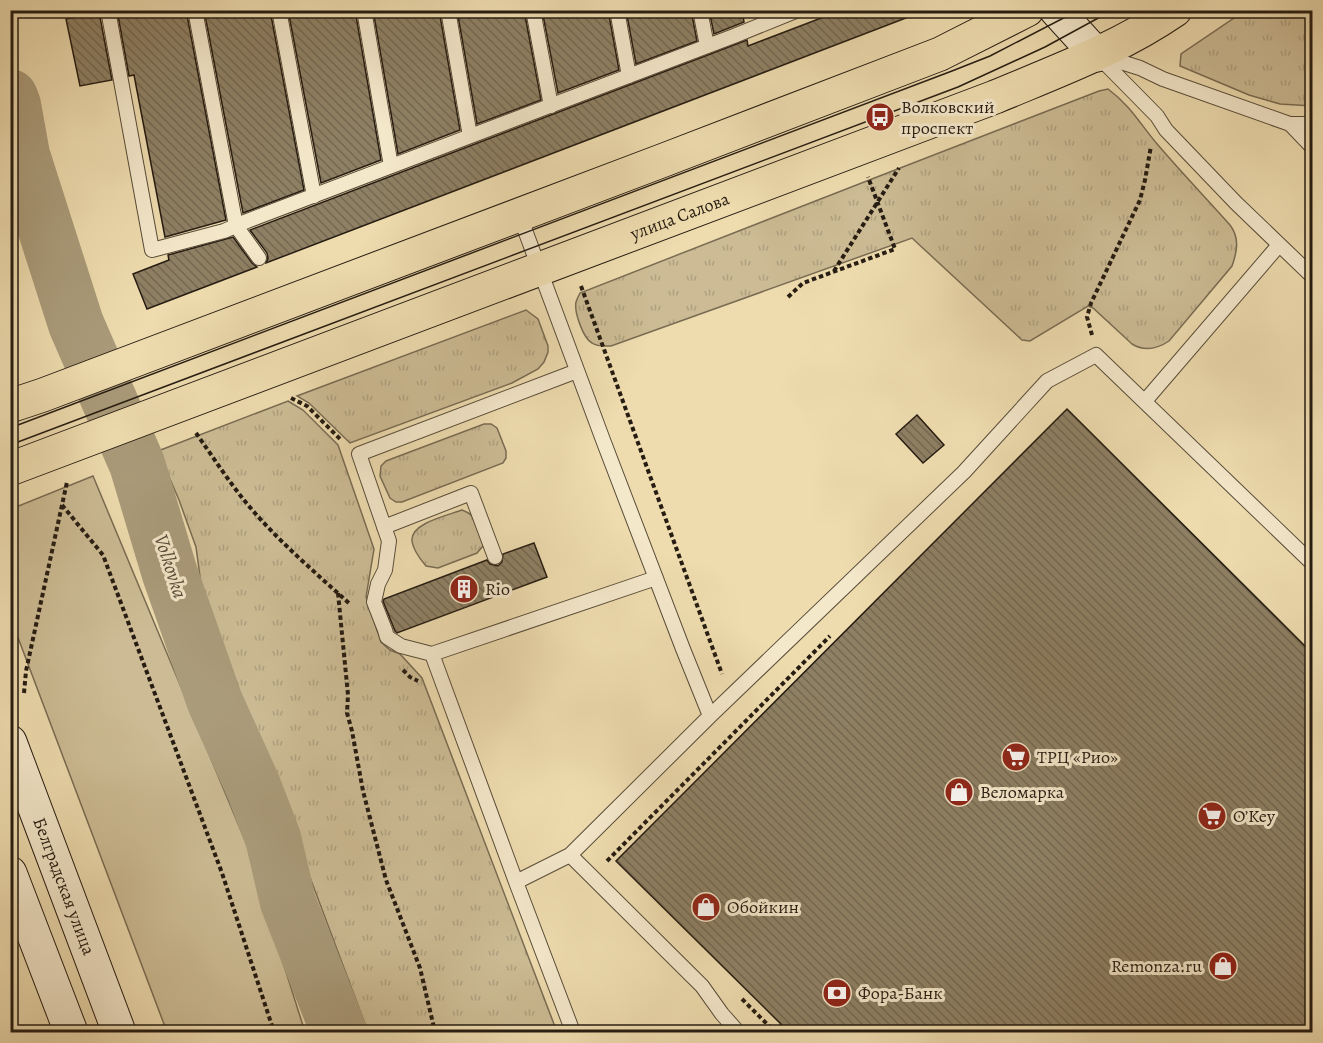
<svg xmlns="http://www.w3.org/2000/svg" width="1323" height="1043" font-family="Alegreya,serif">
	<defs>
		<pattern id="grass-tufts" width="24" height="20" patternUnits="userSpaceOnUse" patternTransform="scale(1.5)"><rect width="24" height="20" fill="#ccbb94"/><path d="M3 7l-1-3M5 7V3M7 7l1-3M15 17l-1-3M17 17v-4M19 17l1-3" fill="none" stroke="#afa07f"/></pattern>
		<pattern id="building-back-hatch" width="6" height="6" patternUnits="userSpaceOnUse" patternTransform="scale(1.5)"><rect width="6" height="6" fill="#8e8064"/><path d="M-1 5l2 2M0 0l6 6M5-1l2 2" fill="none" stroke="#746851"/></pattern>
	</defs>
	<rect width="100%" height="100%" fill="#eedcaf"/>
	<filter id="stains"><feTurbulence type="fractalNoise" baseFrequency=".00333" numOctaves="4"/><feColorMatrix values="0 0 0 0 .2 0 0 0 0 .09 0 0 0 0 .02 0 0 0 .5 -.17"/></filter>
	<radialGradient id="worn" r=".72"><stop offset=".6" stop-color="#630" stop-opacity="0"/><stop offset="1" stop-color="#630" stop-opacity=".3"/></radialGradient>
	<!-- grass -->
	<path fill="url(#grass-tufts)" stroke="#796c53" stroke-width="1.5" d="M 1246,10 L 1312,11 L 1312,106 L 1280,104 L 1249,95 L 1180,66 L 1181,54 Z
		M 1108,89 C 1131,106 1140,124 1158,145 C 1181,172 1206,198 1230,225 C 1240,238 1237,252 1232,266 L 1169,341 C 1157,349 1145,352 1132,344 L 1093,308 L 1088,306 L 1030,341 L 1022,340 L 912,238 L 611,346 C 605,346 598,347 592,343 C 583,338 574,312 576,302 C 577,299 578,297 580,293 L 877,177 L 1099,91 Z
		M 526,310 L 538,319 L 548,346 L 548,352 L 544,362 L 538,369 L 512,383 L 350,443 L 309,403 L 297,396 Z
		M 288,401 L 303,410 L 338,445 L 374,549 L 366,597 L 381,642 L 390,650 L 400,654 L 422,678 L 557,1032 L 368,1032 L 278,792 L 247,729 L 204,606 L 196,547 L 179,500 L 158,451 Z
		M 484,424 L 491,424 L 497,428 L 506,451 L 506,458 L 503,463 L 402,502 L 396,502 L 390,498 L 380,476 L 381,466 L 386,461 Z
		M 462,510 C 479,516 481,529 483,546 L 477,553 L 438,568 L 426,566 C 420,559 413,550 412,541 C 410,523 449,515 462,510 Z"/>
	<!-- park -->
	<path fill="#ccbb94" stroke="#796c53" stroke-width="1.5" d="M 93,476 L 249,850 L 269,918 L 305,1032 L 167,1032 L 11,619 L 11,509 Z"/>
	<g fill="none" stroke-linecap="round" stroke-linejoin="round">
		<!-- river -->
		<path stroke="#aa9b7a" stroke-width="56" d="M 10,97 L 13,105 L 22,155 L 76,324 L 137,464 L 170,574 L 215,702 L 253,786 L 273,838 L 288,902 L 339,1032"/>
	</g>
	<!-- building -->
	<path fill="url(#building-back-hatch)" stroke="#261c12" stroke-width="1.5" d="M 117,10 L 186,10 L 226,220 L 165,237 L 134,75 L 129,76 Z
		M 204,10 L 270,10 L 304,190 L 243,213 Z
		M 288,10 L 355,10 L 381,160 L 321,183 Z
		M 373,10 L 439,10 L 460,130 L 398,154 Z
		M 457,10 L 524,10 L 541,100 L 477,124 Z
		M 542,10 L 608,10 L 619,70 L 558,93 Z
		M 626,10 L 691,10 L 697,41 L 636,64 Z
		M 709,10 L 742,10 L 744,22 L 714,34 Z
		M 842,10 L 919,10 L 919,13 L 266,263 L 268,258 L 267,253 L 250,230 L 747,40 L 748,46 Z
		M 99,12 L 112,80 L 80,86 L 66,19 Z
		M 233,237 L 252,263 L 257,267 L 147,309 L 133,274 L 169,260 L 168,255 Z
		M 1067,409 L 1312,653 L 1312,1032 L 789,1032 L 616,861 Z
		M 917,415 L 944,445 L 923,463 L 896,434 Z
		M 534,543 L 547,577 L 397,633 L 395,631 L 383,601 L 384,599 L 487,560 L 490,564 L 498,566 L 502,562 L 503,554 Z"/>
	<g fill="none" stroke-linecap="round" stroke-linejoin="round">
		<!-- lane casing -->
		<g stroke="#584c39" stroke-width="16">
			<path id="lane" d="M 108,10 L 152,250 L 224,231 L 247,221 L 734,36 L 798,10
				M 195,10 L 236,226 L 259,258
				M 279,10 L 314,196
				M 364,10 L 391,166
				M 448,10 L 470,136
				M 533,10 L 551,106
				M 617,10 L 629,76
				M 700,10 L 707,46
				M 1097,55 L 1157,116 L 1166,130 L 1236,203 L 1312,276
				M 1102,56 L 1140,68 L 1163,79 L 1290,124 L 1312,124
				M 1290,124 L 1312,147
				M 577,371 L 359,454 L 389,541 L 385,570 L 378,584 L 374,602 L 385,630 L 387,637 L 401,646 L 432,654 L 656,578
				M 1145,401 L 1279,245
				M 384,527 L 471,493 L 495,557
				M 432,654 L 516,882 L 573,1032
				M 710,716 L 964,472 L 1047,381 L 1096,355 L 1312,563
				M 570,855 L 702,986 L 722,1014 L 738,1032
				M 516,882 L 570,855 L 710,716 L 683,649 L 603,440 L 519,214"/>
		</g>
		<!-- secondary casing -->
		<g stroke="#261c12" stroke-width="35">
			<g id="secondary">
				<path d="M 1056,10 L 1097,55"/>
				<path id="s1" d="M 10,742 L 119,1032"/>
				<path d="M 10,873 L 71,1032"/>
			</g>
		</g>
		<!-- primary casing -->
		<g stroke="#261c12" stroke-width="35">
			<g id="primary">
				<path d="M 10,406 L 43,395 L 664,160 L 940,54 L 1027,10"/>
				<path id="s2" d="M 10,469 L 995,97 C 1057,71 1120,48 1175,10"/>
			</g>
		</g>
		<!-- path -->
		<path stroke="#261c12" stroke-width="4" stroke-dasharray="4.5 3" stroke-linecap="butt" d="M 834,271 L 899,168
			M 581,286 L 722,674
			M 788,297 L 803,283 L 895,249 L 868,177
			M 1092,335 L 1087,317 L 1091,303 L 1140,200 L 1145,180 L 1151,146
			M 291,398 L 307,406 L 342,441
			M 196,433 C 213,457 229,482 248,505 C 279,542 316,573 351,605
			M 62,505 L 103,555 L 222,873 L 274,1032
			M 338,593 L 348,695 L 347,713 L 352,731 L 363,791 L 386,880 L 420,968 L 435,1032
			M 403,670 L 410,677 L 418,681
			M 24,693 L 26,671 L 67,482
			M 607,861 L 830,636
			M 742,999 L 775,1032
			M 774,1032 L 782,1025"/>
		<!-- lane -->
		<use href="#lane" stroke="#f4e8cb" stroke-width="14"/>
		<!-- secondary -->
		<use href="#secondary" stroke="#f4e8cb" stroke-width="33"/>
		<!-- primary -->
		<use href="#primary" stroke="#eedcaf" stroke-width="33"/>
		<!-- tram -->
		<path stroke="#261c12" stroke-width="1.5" d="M 10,428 L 952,71 L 990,56 L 1079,10
			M 10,445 L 958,87 L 1045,47 L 1113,10"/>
	</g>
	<!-- icons -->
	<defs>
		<g id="bus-disc" transform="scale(1.5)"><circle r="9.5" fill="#8f2418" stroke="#f4e8cb"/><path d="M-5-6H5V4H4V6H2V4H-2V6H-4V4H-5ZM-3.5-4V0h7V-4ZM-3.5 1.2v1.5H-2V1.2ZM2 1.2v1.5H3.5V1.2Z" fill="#fff"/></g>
		<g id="building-disc" transform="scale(1.5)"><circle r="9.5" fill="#8f2418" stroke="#f4e8cb"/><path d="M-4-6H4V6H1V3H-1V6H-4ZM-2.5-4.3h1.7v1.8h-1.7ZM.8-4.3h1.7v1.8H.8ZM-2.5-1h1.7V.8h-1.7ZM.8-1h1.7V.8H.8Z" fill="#fff"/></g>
		<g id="supermarket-disc" transform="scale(1.5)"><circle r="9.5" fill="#8f2418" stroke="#f4e8cb"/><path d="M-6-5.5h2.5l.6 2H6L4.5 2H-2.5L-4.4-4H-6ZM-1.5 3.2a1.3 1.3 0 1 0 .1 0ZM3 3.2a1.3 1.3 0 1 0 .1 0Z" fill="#fff"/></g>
		<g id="shop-disc" transform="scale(1.5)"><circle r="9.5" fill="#8f2418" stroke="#f4e8cb"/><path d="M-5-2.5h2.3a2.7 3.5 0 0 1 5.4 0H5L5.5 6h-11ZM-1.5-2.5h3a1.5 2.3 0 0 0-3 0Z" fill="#fff"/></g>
		<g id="bank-disc" transform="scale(1.5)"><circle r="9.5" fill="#8f2418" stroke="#f4e8cb"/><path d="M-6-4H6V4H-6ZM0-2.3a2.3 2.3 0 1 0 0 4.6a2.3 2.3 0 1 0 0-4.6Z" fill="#fff"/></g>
	</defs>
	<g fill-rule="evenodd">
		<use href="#bus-disc" x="880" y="117"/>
		<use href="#building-disc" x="464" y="589"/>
		<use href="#supermarket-disc" x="1016" y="757"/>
		<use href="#shop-disc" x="959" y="792"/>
		<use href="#supermarket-disc" x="1212" y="816"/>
		<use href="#shop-disc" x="706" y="907"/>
		<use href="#shop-disc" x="1223" y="966"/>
		<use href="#bank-disc" x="837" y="993"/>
	</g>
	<g text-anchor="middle" stroke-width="6" stroke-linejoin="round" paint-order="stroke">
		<!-- poi labels -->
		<g font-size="18" fill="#261c12" stroke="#f4e8cb" text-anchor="start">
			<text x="901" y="113">Волковский<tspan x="901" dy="21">проспект</tspan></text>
			<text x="485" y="595">Rio</text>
			<text x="1037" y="763">ТРЦ «Рио»</text>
			<text x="980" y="798">Веломарка</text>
			<text x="1233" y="822">O’Key</text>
			<text x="727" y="913">Обойкин</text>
			<text x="1202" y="972" text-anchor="end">Remonza.ru</text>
			<text x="858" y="999">Фора-Банк</text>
		</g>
		<!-- street labels -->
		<g font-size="18" fill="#261c12" stroke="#f4e8cb">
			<text dy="6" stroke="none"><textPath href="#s2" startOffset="716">улица Салова</textPath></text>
			<text dy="6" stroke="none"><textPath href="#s1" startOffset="154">Белградская улица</textPath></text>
		</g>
		<!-- water labels -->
		<g font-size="20" font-style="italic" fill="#5b4f3c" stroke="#f4e8cb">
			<text transform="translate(171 566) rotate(72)" y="7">Volkovka</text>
		</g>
	</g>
	<!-- margin -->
	<rect width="1323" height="1043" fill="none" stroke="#eedcaf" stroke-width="36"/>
	<rect x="12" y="12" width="1299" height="1019" fill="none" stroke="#261c12" stroke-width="3"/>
	<rect x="18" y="18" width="1287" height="1007" fill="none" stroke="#261c12" stroke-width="1.5"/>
	<rect width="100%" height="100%" filter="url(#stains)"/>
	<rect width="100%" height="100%" fill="url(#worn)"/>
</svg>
